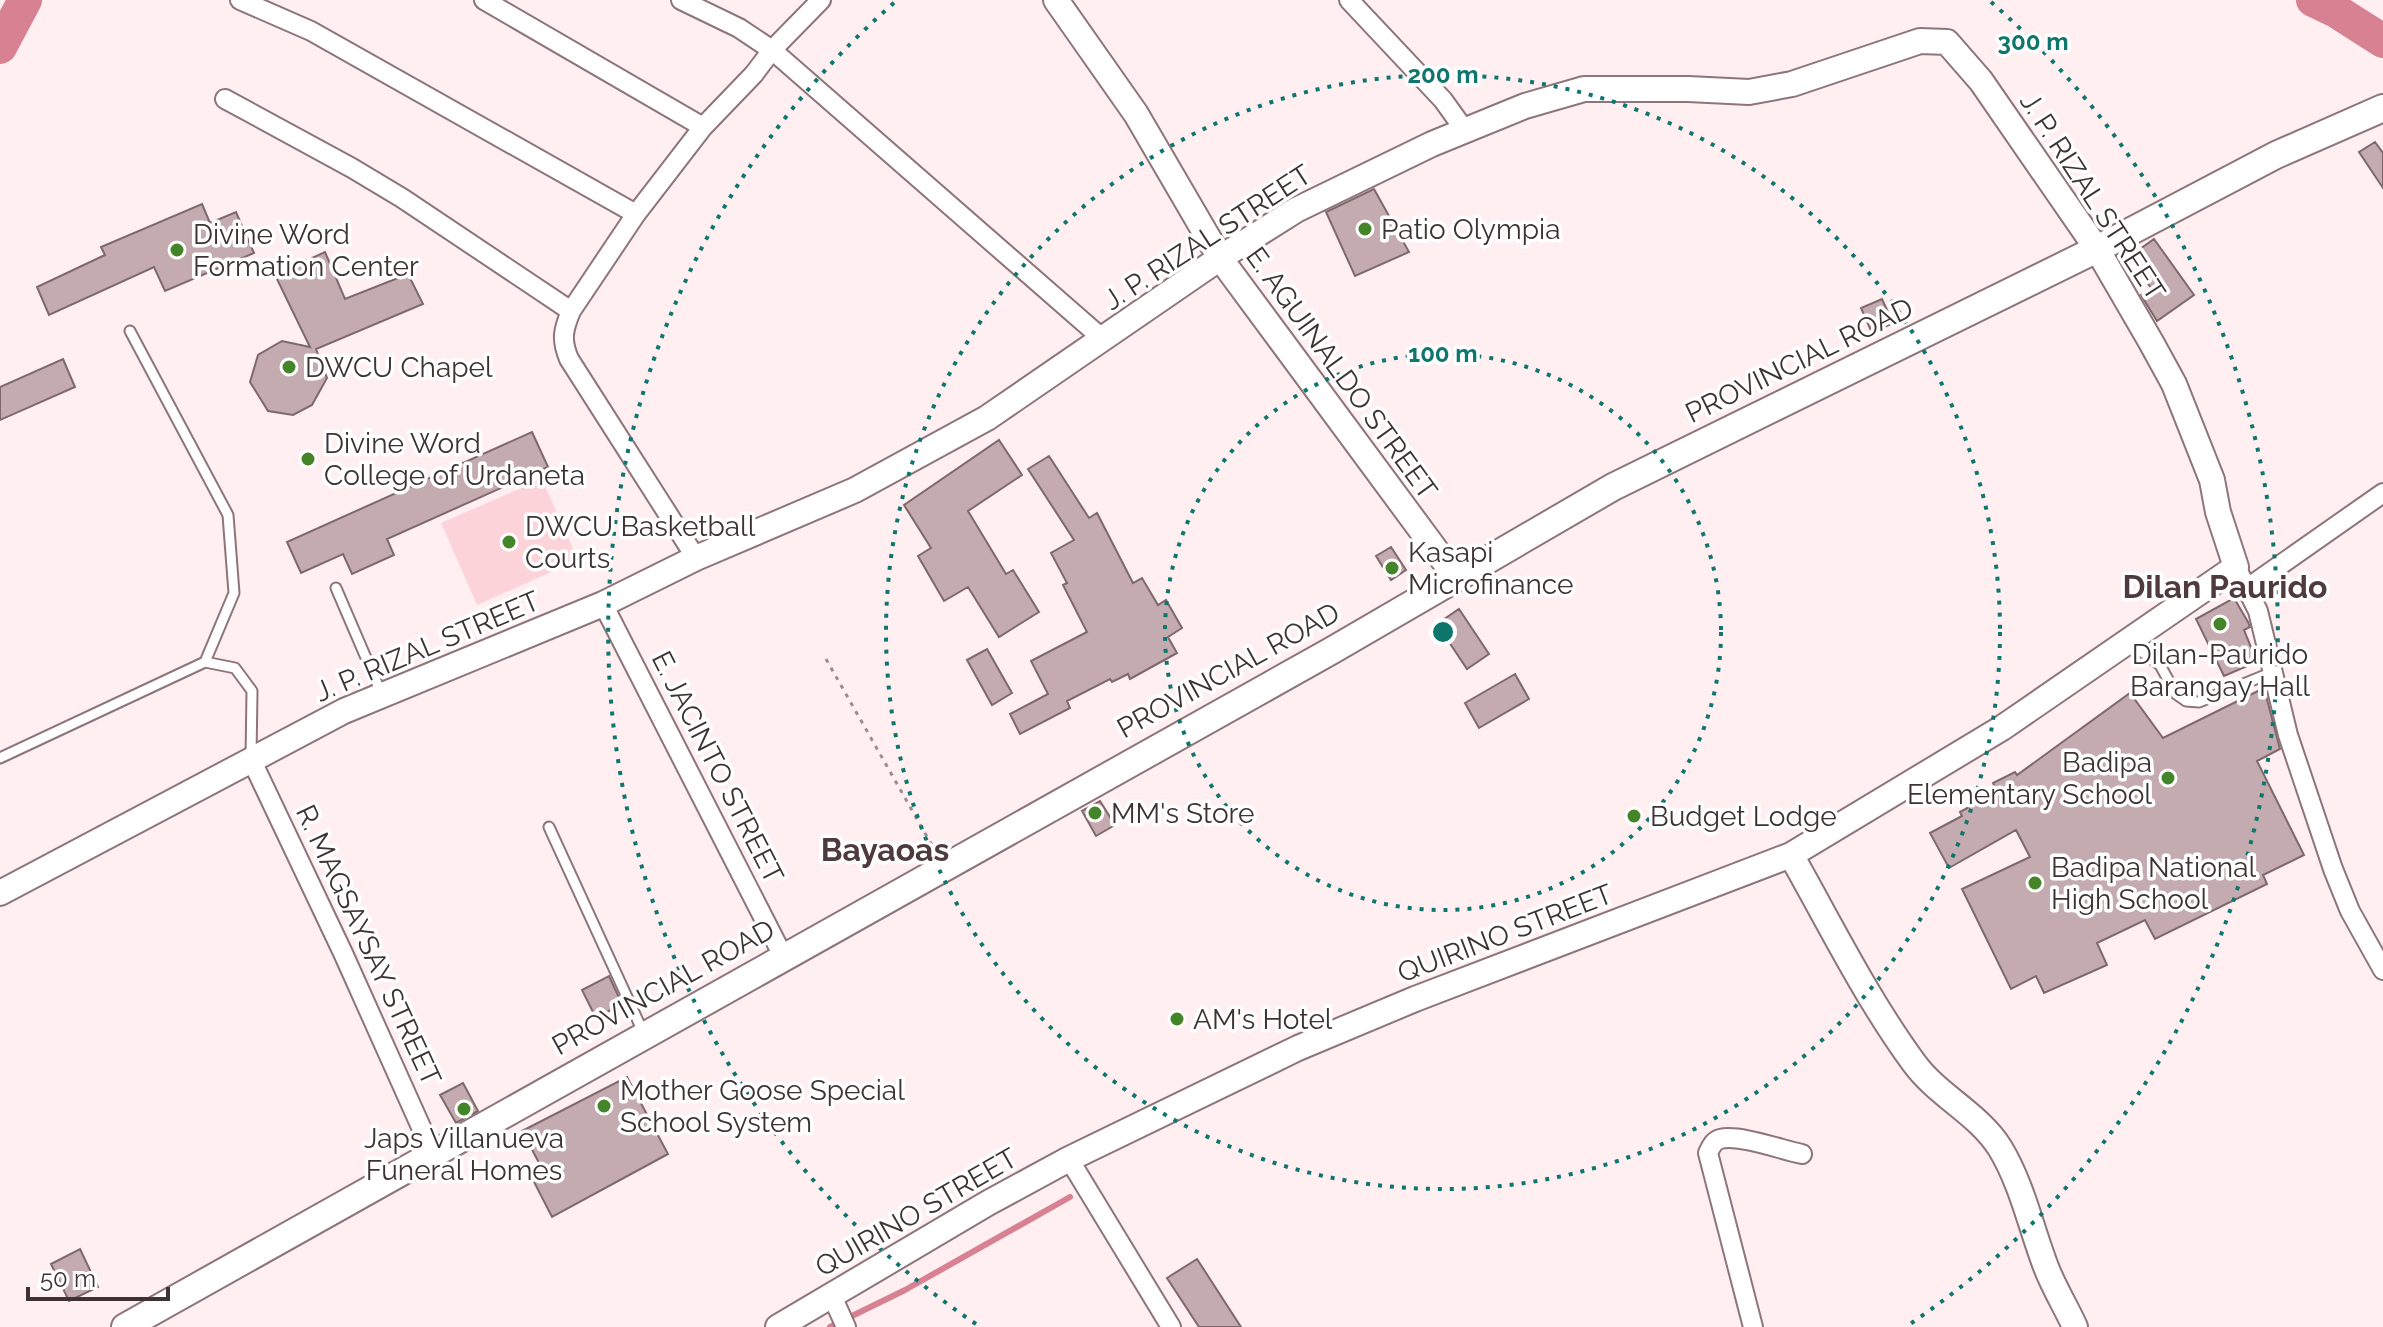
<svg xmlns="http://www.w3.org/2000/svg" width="2383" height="1327" font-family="Raleway,sans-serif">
	<rect width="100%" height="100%" fill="#ffeff1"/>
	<!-- green -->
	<path fill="#fdd3da" d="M 542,479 L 578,560 L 477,605 L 441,523 Z"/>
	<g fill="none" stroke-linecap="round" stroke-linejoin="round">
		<!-- stream -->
		<path stroke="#d78192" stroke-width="6" d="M 852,1316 L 905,1290 L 1070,1197
			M 830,1327 L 834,1325"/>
		<!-- river -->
		<path stroke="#d78192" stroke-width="34" d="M 2313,0 L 2336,11 L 2383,41
			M 0,47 L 25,0"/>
	</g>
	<!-- building -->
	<path fill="#c4abaf" stroke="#7f686c" stroke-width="2" d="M 2375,142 L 2383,153 L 2383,188 L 2359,152 Z
		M 1374,189 L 1409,252 L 1355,276 L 1326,212 Z
		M 202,204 L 210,223 L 236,212 L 254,253 L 165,291 L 154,267 L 49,315 L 37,287 L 105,255 L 101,247 Z
		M 2154,239 L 2194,295 L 2157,321 L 2141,295 L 2151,288 L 2129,257 Z
		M 325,252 L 345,299 L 408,274 L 423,304 L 316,349 L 327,378 L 312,405 L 293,415 L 268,411 L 250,382 L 258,355 L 282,341 L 310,347 L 275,275 Z
		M 1882,299 L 1893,323 L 1872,333 L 1861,308 Z
		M 63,359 L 75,387 L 0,420 L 0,387 Z
		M 532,432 L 548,467 L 387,539 L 394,555 L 352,574 L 343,554 L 301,573 L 287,542 Z
		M 999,440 L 1022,475 L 968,511 L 1006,574 L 1013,570 L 1039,612 L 999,637 L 968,587 L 944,601 L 918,556 L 931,548 L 904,505 Z
		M 1049,456 L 1089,518 L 1097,513 L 1133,583 L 1142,578 L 1158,605 L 1166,600 L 1182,628 L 1168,637 L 1177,653 L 1130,679 L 1128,674 L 1112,682 L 1110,679 L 1067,701 L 1070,708 L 1020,734 L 1010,714 L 1048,694 L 1031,661 L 1087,632 L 1063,585 L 1067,583 L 1051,553 L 1074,540 L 1028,469 Z
		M 1391,547 L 1406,570 L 1391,580 L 1376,556 Z
		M 2234,598 L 2248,622 L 2250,627 L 2244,630 L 2257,662 L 2224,676 L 2196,619 Z
		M 1459,609 L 1489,654 L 1467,669 L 1437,624 Z
		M 987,649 L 1012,693 L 992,705 L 967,660 Z
		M 1515,674 L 1529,699 L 1479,728 L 1465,703 Z
		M 2264,688 L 2280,749 L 2257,761 L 2304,855 L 2263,875 L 2267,884 L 2155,939 L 2145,920 L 2097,943 L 2107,965 L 2044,993 L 2036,976 L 2011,989 L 1962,889 L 2030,857 L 2016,830 L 1949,868 L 1930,833 L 1962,816 L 1960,812 L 1997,792 L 1993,783 L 2015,772 L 2017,775 L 2130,693 L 2163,738 Z
		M 1100,801 L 1115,825 L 1096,836 L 1082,811 Z
		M 609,976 L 622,1004 L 596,1018 L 582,990 Z
		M 627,1077 L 668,1154 L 552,1217 L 533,1180 L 545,1174 L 522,1131 Z
		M 463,1083 L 478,1111 L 456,1123 L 440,1095 Z
		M 80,1249 L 98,1287 L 69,1301 L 51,1264 Z
		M 1197,1259 L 1241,1327 L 1199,1327 L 1167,1278 Z"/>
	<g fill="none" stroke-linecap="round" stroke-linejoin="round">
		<!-- service casing -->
		<g stroke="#8d7579" stroke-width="13">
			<path id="service" d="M 130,331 L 228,515 L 234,593 L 205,662
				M 336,588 L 382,695
				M 2131,644 L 2160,665 L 2176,694 L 2186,701 L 2199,702 L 2268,674 L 2273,674
				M 0,758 L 205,662 L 235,668 L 252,691 L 251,758
				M 549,827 L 644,1034"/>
		</g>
		<!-- minor casing -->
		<g stroke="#8d7579" stroke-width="22">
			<path id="minor" d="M 240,0 L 311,31 L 636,214
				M 484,0 L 703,127
				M 681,0 L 739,28 L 772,50 L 1104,340
				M 1349,0 L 1443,100 L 1466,132
				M 225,99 L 352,168 L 402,198 L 571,311
				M 696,558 L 569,359 C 561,340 563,330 571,311 L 636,214 L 703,127 L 754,74 L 772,50 L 821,0
				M 2236,567 L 2258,611 L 2288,735 L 2333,869 L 2350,911 L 2383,970
				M 2246,589 L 2383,493
				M 603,604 L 783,956
				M 251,759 L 343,953 L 434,1156
				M 1069,1159 L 1171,1327
				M 832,1296 L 846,1327
				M 1753,1327 L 1708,1153 C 1711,1147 1713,1141 1720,1139 C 1739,1134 1782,1150 1802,1154"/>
		</g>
		<!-- tertiary casing -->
		<g stroke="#8d7579" stroke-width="28">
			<path id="tertiary" d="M 1056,0 L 1136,114 L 1220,258 L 1455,576
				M 1791,855 C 1830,924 1867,999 1914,1063 C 1938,1096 1979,1114 2000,1148 C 2022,1184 2031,1228 2046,1267 C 2054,1288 2066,1307 2075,1327
				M 0,893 L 344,711 L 603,604 L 696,558 L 855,490 L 987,418 L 1220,258 L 1296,210 L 1432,144 L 1525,106 L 1584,89 L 1688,89 L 1749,92 L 1792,84 L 1920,41 L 1947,42 L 1981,81 L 2097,249 L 2151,342 L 2174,384 L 2212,480 L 2218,512 L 2236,567 L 2002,728 L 1791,855 L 1415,999 L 1298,1048 L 1069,1159 L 988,1203 L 778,1327"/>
		</g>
		<!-- secondary casing -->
		<g stroke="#8d7579" stroke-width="30">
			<path id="secondary" d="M 125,1327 L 1331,651 L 1613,487 L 2097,249 L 2276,155 L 2383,108"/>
		</g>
		<!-- path -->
		<path stroke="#9a8d8e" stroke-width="3" stroke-dasharray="4 6" stroke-linecap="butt" d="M 826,659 L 934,849"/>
		<!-- service -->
		<use href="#service" stroke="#fff" stroke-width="9"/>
		<!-- minor -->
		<use href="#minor" stroke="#fff" stroke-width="18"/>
		<!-- tertiary -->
		<use href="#tertiary" stroke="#fff" stroke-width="24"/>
		<!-- secondary -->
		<use href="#secondary" stroke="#fff" stroke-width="26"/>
	</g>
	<!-- distance rings -->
	<g fill="none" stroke="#0f766e" stroke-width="4" stroke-dasharray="4 8">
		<circle cx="1443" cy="632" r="278"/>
		<circle cx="1443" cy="632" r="557"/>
		<path d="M976 1324A835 835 0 0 1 895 2M1991 2A835 835 0 0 1 1910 1324"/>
	</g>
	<!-- markers -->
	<g fill="#438528" stroke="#fff" stroke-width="3">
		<circle cx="1365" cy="229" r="8"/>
		<circle cx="177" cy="250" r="8"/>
		<circle cx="289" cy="367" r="8"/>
		<circle cx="308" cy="459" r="8"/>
		<circle cx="509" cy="542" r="8"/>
		<circle cx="1392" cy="568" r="8"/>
		<circle cx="2220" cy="624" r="8"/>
		<circle cx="2168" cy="778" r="8"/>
		<circle cx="1095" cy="813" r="8"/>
		<circle cx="1634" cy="816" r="8"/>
		<circle cx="2035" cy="883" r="8"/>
		<circle cx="1177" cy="1019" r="8"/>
		<circle cx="604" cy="1106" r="8"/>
		<circle cx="464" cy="1109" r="8"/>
	</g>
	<g text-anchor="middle" stroke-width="7" stroke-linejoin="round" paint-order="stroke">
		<!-- street labels -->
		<g font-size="28" fill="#3d3334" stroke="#fff">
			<text transform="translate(2093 196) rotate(57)" y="10">J. P. RIZAL STREET</text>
			<text transform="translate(1207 237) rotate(-33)" y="10">J. P. RIZAL STREET</text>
			<text transform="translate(1799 360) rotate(-26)" y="10">PROVINCIAL ROAD</text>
			<text transform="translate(1342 373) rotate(54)" y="10">E. AGUINALDO STREET</text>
			<text transform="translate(427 646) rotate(-23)" y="10">J. P. RIZAL STREET</text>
			<text transform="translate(1228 670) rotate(-29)" y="10">PROVINCIAL ROAD</text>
			<text transform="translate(718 767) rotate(63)" y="10">E. JACINTO STREET</text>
			<text transform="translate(1505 933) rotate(-21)" y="10">QUIRINO STREET</text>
			<text transform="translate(369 945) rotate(65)" y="10">R. MAGSAYSAY STREET</text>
			<text transform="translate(663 987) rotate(-29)" y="10">PROVINCIAL ROAD</text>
			<text transform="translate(916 1212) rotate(-30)" y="10">QUIRINO STREET</text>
		</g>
		<!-- poi labels -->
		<g font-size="28" fill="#3d3334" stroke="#fff" text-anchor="start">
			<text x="1381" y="239">Patio Olympia</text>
			<text x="193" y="244">Divine Word<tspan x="193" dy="32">Formation Center</tspan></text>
			<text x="305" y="377">DWCU Chapel</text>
			<text x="324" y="453">Divine Word<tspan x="324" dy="32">College of Urdaneta</tspan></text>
			<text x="525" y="536">DWCU Basketball<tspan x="525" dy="32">Courts</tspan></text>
			<text x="1408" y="562">Kasapi<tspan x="1408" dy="32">Microfinance</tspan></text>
			<text x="2220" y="664" text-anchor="middle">Dilan-Paurido<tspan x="2220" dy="32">Barangay Hall</tspan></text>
			<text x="2152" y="772" text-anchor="end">Badipa<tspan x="2152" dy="32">Elementary School</tspan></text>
			<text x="1111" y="823">MM's Store</text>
			<text x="1650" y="826">Budget Lodge</text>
			<text x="2051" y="877">Badipa National<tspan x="2051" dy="32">High School</tspan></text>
			<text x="1193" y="1029">AM's Hotel</text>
			<text x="620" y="1100">Mother Goose Special<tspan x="620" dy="32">School System</tspan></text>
			<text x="464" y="1148" text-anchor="middle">Japs Villanueva<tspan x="464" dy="32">Funeral Homes</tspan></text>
		</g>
		<!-- quarter labels -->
		<g font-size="32" font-weight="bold" fill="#4f3b3e" stroke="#fff">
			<text x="2225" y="598">Dilan Paurido</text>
			<text x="885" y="861">Bayaoas</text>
		</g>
	</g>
	<circle cx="1443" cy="632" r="12" fill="#0f766e" stroke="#fff" stroke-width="4"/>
	<g font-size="24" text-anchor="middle" font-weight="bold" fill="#0f766e" stroke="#fff" stroke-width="7" stroke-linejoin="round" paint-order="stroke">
		<text x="2033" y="50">300 m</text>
		<text x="1443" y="83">200 m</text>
		<text x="1443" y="362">100 m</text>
	</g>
	<!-- scale -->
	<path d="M28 1287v12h140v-12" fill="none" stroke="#3d3334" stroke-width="4"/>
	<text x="40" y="1287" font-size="24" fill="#3d3334" stroke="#ffffff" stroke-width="6" paint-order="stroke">50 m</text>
</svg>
